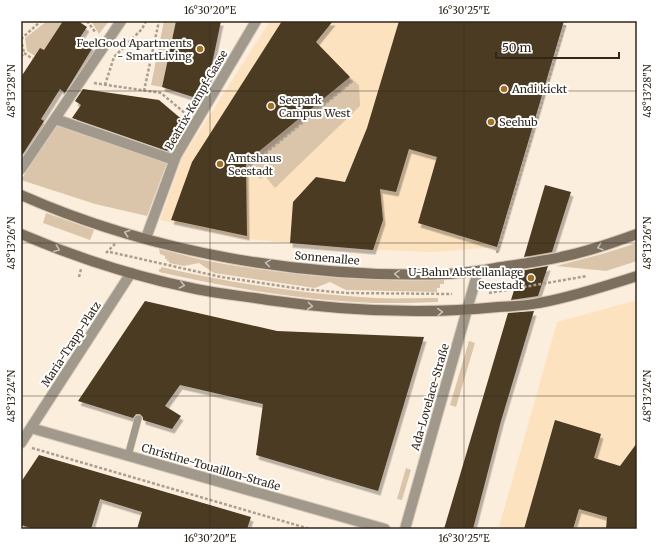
<svg xmlns="http://www.w3.org/2000/svg" width="658" height="550" font-family="Merriweather,serif">
	<defs>
		<filter id="shadow"><feDropShadow dx="2.5" dy="4.5" stdDeviation="0" flood-color="#0004"/></filter>
	</defs>
	<rect width="100%" height="100%" fill="#fceedd"/>
	<!-- built -->
	<path fill="#fde2bf" d="M 270,21 L 564,21 L 497,247 L 433,252 L 350,249 L 247,239 L 160,220 L 182,158 Z
		M 637,300 L 637,529 L 505,529 L 499,527 L 557,322 Z"/>
	<!-- green -->
	<path fill="#dac5aa" d="M 47,21 L 63,21 L 44,50 L 35,56 L 27,51 L 25,38 Z
		M 91,21 L 109,21 L 99,34 Z
		M 164,21 L 176,21 L 162,87 L 151,85 Z
		M 350,77 L 359,85 L 360,106 L 275,188 L 265,176 L 260,179 L 246,162 Z
		M 56,124 L 167,163 L 147,216 L 95,204 L 21,180 Z
		M 46,213 L 94,230 L 90,240 L 43,223 Z
		M 637,243 L 637,261 L 606,271 L 556,266 L 602,254 Z
		M 159,249 C 181,254 203,261 225,264 C 297,276 371,282 444,280 L 444,284 L 440,284 L 440,288 L 437,288 L 437,292 L 346,290 L 330,282 L 315,288 L 214,273 L 199,263 L 184,266 L 169,263 L 169,261 L 167,261 L 167,259 L 165,259 L 165,256 L 160,254 Z
		M 161,267 C 231,283 302,294 374,298 C 395,299 416,298 438,298 L 438,302 C 416,303 395,303 373,303 C 301,300 229,288 159,272 L 159,269 L 161,269 Z
		M 469,341 L 475,343 L 456,407 L 450,405 Z
		M 442,343 L 448,344 L 440,373 L 434,371 Z
		M 406,468 L 411,470 L 402,500 L 397,499 Z"/>
	<!-- building -->
	<path fill="#4c3a22" filter="url(#shadow)" d="M 63,21 L 78,21 L 87,27 L 79,39 L 93,47 L 65,93 L 60,89 L 41,119 L 44,121 L 21,157 L 21,77 L 40,48 L 44,50 Z
		M 176,21 L 221,21 L 207,88 L 199,99 L 162,87 Z
		M 282,21 L 333,21 L 316,42 L 350,77 L 246,162 L 247,236 L 171,220 L 192,162 Z
		M 399,21 L 564,21 L 497,247 L 418,223 L 437,157 L 409,149 L 396,192 L 380,189 L 383,220 L 373,250 L 290,243 L 293,202 L 316,177 L 345,182 L 367,128 Z
		M 83,89 L 159,100 L 185,122 L 167,151 L 72,118 L 81,105 L 75,101 Z
		M 545,185 L 571,192 L 552,252 L 524,257 Z
		M 548,266 L 538,296 L 511,300 L 520,271 Z
		M 145,301 L 277,331 L 424,337 L 378,491 L 256,455 L 263,404 L 180,385 L 165,406 L 181,416 L 172,429 L 143,420 L 143,417 L 140,414 L 136,414 L 133,418 L 78,401 Z
		M 534,311 L 501,421 L 473,529 L 444,529 L 508,313 Z
		M 555,420 L 601,434 L 594,458 L 620,466 L 637,443 L 637,529 L 606,529 L 607,517 L 579,509 L 573,529 L 524,529 Z
		M 39,455 L 251,517 L 247,529 L 137,529 L 142,512 L 100,499 L 91,529 L 34,529 L 21,525 L 21,482 Z"/>
	<g fill="none" stroke-linecap="round" stroke-linejoin="round">
		<!-- lane casing -->
		<g stroke="#d7caba" stroke-width="8">
			<path id="lane" d="M 128,456 L 138,419"/>
		</g>
		<!-- street casing -->
		<g stroke="#d7caba" stroke-width="12">
			<path id="street" d="M 55,119 L 174,160
				M 21,169 L 121,21
				M 146,238 L 176,156 L 256,21
				M 31,428 L 385,529
				M 21,443 L 131,273
				M 405,529 L 478,271"/>
		</g>
		<!-- secondary casing -->
		<g stroke="#d7caba" stroke-width="12">
			<path id="secondary" d="M 21,195 C 152,253 305,279 448,274 C 468,273 488,269 508,266 C 526,263 544,261 561,257 C 587,252 612,243 637,234
				M 21,234 C 77,258 136,277 196,289 C 220,294 244,296 268,300 C 345,311 421,315 498,307 C 512,306 526,306 539,303 C 572,297 606,286 637,276"/>
		</g>
		<!-- path -->
		<path stroke="#a99e8f" stroke-width="2.5" stroke-dasharray="3 2" stroke-linecap="butt" d="M 87,21 L 96,33
			M 21,39 L 41,21
			M 21,39 L 24,53
			M 21,57 L 24,53 L 33,59
			M 94,83 L 161,93 L 186,114
			M 105,85 L 114,57 L 142,29 L 146,21
			M 144,91 L 159,21
			M 250,166 L 354,80
			M 110,252 L 221,277 L 302,289 L 346,293 L 452,294
			M 106,253 L 115,244
			M 497,253 L 566,21
			M 79,277 L 81,269
			M 489,293 L 587,276
			M 32,448 L 310,529"/>
		<!-- lane -->
		<use href="#lane" stroke="#a2998d" stroke-width="7"/>
		<!-- street -->
		<use href="#street" stroke="#a2998d" stroke-width="10"/>
		<!-- secondary -->
		<use href="#secondary" stroke="#7d6f5e" stroke-width="10"/>
	</g>
	<!-- one-way arrows -->
	<defs><path id="oneway-chevron" d="M-2-3.5L2.5 0L-2 3.5" fill="none" stroke-width="1.6" stroke-linecap="round" stroke-linejoin="round"/></defs>
	<g stroke="#c4beb7">
		<use href="#oneway-chevron" transform="translate(127 233) rotate(-163)"/>
		<use href="#oneway-chevron" transform="translate(600 247) rotate(161)"/>
		<use href="#oneway-chevron" transform="translate(57 249) rotate(21)"/>
		<use href="#oneway-chevron" transform="translate(268 263) rotate(-171)"/>
		<use href="#oneway-chevron" transform="translate(397 274) rotate(-179)"/>
		<use href="#oneway-chevron" transform="translate(182 285) rotate(13)"/>
		<use href="#oneway-chevron" transform="translate(310 306) rotate(6)"/>
		<use href="#oneway-chevron" transform="translate(440 312) rotate(-2)"/>
	</g>
	<!-- ticks -->
	<path fill="none" stroke="#2f271c" stroke-width="1" stroke-opacity="0.45" d="M 210,21 L 210,529M 464,21 L 464,529M 21,91 L 637,91M 21,243 L 637,243M 21,396 L 637,396"/>
	<!-- markers -->
	<g fill="#a07024" stroke="#fff" stroke-width="1.5">
		<circle cx="200" cy="49" r="4"/>
		<circle cx="504" cy="89" r="4"/>
		<circle cx="271" cy="106" r="4"/>
		<circle cx="491" cy="122" r="4"/>
		<circle cx="220" cy="164" r="4"/>
		<circle cx="531" cy="278" r="4"/>
	</g>
	<g text-anchor="middle" stroke-width="4" stroke-linejoin="round" paint-order="stroke">
		<!-- poi labels -->
		<g font-size="11" fill="#2f271c" stroke="#fff" text-anchor="start">
			<text x="192" y="47" text-anchor="end">FeelGood Apartments<tspan x="192" dy="13">- SmartLiving</tspan></text>
			<text x="512" y="93">Andi kickt</text>
			<text x="279" y="104">Seepark<tspan x="279" dy="13">Campus West</tspan></text>
			<text x="499" y="126">Seehub</text>
			<text x="228" y="162">Amtshaus<tspan x="228" dy="13">Seestadt</tspan></text>
			<text x="523" y="276" text-anchor="end">U-Bahn Abstellanlage<tspan x="523" dy="13">Seestadt</tspan></text>
		</g>
		<!-- street labels -->
		<g font-size="11" fill="#2f271c" stroke="#fff">
			<text transform="translate(196 100) rotate(-60)" y="4">Beatrix-Kempf-Gasse</text>
			<text transform="translate(327 258) rotate(5)" y="4">Sonnenallee</text>
			<text transform="translate(71 344) rotate(-57)" y="4">Maria-Trapp-Platz</text>
			<text transform="translate(430 397) rotate(-74)" y="4">Ada-Lovelace-Straße</text>
			<text transform="translate(211 467) rotate(16)" y="4">Christine-Touaillon-Straße</text>
		</g>
	</g>
	<!-- border -->
	<rect width="658" height="550" fill="none" stroke="#ffffff" stroke-width="44"/>
	<!-- scale -->
	<path d="M496 52v6h123v-6" fill="none" stroke="#2f271c" stroke-width="2"/>
	<text x="502" y="52" font-size="12" fill="#2f271c" stroke="#ffffff" stroke-width="3" paint-order="stroke">50 m</text>
	<rect x="22" y="22" width="614" height="506" fill="none" stroke="#2f271c" stroke-width="1.5"/>
	<g font-size="10" text-anchor="middle" fill="#2f271c">
		<text x="210" y="14">16°30'20"E</text>
		<text x="464" y="14">16°30'25"E</text>
		<text transform="translate(11 91) rotate(-90)" y="4">48°13'28"N</text>
		<text transform="translate(647 91) rotate(-90)" y="4">48°13'28"N</text>
		<text transform="translate(11 243) rotate(-90)" y="4">48°13'26"N</text>
		<text transform="translate(647 243) rotate(-90)" y="4">48°13'26"N</text>
		<text transform="translate(11 396) rotate(-90)" y="4">48°13'24"N</text>
		<text transform="translate(647 396) rotate(-90)" y="4">48°13'24"N</text>
		<text x="210" y="542">16°30'20"E</text>
		<text x="464" y="542">16°30'25"E</text>
	</g>
</svg>
